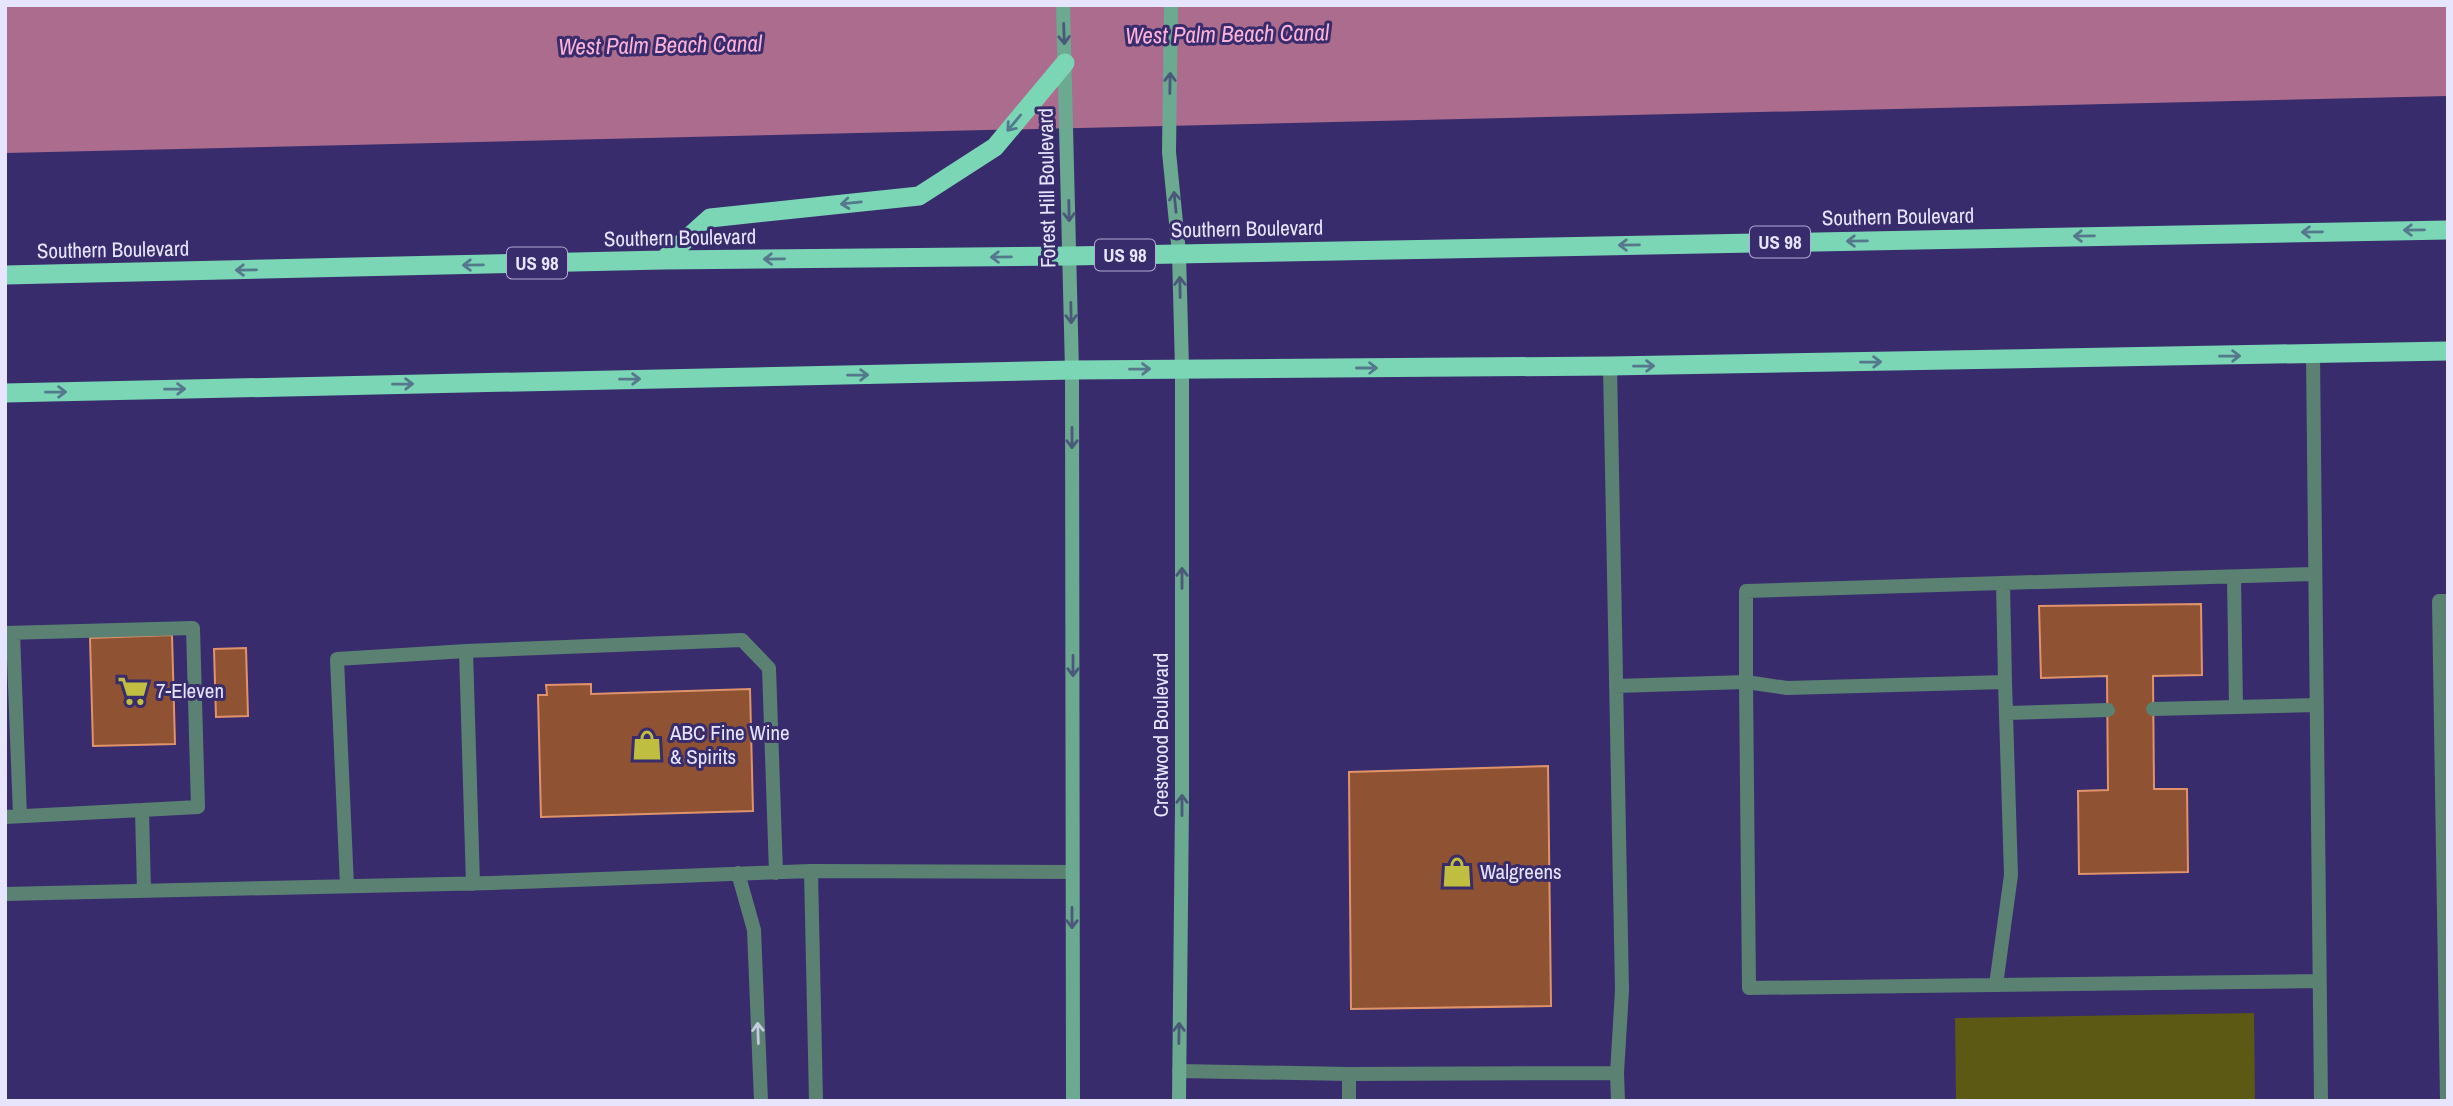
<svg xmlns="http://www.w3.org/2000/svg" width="2453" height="1106" font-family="'Archivo Narrow',sans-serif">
	<rect width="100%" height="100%" fill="#382c6c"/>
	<!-- green -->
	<path fill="#5b5914" d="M 2254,1013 L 2255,1101 L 1956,1101 L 1955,1018 Z"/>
	<!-- water -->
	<path fill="#ac6c8d" d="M 5,5 L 2448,5 L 2448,96 L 5,153 Z"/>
	<!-- building -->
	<path fill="#8f5333" stroke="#e0936b" stroke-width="2" d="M 2201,604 L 2202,675 L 2153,676 L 2154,789 L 2187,789 L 2188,872 L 2079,874 L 2078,791 L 2108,790 L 2107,676 L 2041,678 L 2039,606 Z
		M 172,635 L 175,744 L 93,746 L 90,638 Z
		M 246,648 L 248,716 L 216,717 L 214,649 Z
		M 591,684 L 591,694 L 750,689 L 753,811 L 541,817 L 538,695 L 547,695 L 546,685 Z
		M 1548,766 L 1551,1006 L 1351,1009 L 1349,772 Z"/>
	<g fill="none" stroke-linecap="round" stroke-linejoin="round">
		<!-- service -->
		<path stroke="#5b8172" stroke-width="14" d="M 2313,355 L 2321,1101
			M 1610,366 L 1622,990 L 1617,1073 L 1618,1101
			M 2234,577 L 2236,707
			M 2003,583 L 2315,574
			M 5,633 L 193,628 L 198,807 L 142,810 L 144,891
			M 13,633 L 20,816
			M 1616,686 L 1746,682 L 1749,988 L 2319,981
			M 2153,709 L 2317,705
			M 2007,713 L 2108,710
			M 5,817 L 142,810
			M 811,871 L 816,1101
			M 738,873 L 754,930 L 761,1101
			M 473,884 L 466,651 L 742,640 L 769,668 L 776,873
			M 347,886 L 337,659 L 466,651
			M 5,894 L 492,883 L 811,871 L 1072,872
			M 1996,985 L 2011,875 L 2005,682 L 1787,688 L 1746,682 L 1746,591 L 2003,583 L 2005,682
			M 1179,1071 L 1349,1074
			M 1349,1101 L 1349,1074 L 1617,1073
			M 2447,1101 L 2439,601 L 2448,601"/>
		<!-- secondary -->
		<path stroke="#6ba991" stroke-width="14" d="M 1063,5 L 1072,370 L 1073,1101
			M 1171,5 L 1169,152 L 1179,253 L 1182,369 L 1182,805 L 1179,1101"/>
		<!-- trunk -->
		<path stroke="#7bd6b5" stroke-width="19" d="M 663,260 L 710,218 L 919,196 L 995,147 L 1065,63
			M 5,275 L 663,260 L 1070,256 L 2448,230
			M 5,393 L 1072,370 L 1610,366 L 2448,351"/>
	</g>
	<!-- one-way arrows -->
	<defs><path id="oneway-shaft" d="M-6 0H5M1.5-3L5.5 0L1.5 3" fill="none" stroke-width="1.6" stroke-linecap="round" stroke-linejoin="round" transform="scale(1.75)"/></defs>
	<g stroke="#4a5879">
		<use href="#oneway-shaft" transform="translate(1064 34) rotate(88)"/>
		<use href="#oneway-shaft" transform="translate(1170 83) rotate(-89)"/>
		<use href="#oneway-shaft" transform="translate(1175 202) rotate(-96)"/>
		<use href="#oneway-shaft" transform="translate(1069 211) rotate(89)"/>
		<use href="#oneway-shaft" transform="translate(1180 287) rotate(-91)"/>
		<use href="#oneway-shaft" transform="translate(1071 313) rotate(89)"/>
		<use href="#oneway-shaft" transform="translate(1072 438) rotate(90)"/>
		<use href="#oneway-shaft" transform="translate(1182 578) rotate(-90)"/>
		<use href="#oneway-shaft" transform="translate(1073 666) rotate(90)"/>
		<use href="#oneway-shaft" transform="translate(1182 805) rotate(-90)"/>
		<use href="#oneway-shaft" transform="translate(1072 918) rotate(90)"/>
		<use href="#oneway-shaft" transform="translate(1179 1033) rotate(-89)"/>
	</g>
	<g stroke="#56788d">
		<use href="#oneway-shaft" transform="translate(1014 123) rotate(130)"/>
		<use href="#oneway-shaft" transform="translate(851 203) rotate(174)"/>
		<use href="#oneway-shaft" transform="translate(2414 230) rotate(179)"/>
		<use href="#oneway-shaft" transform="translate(2312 232) rotate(179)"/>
		<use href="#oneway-shaft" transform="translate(2084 236) rotate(179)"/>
		<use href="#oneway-shaft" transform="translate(1857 241) rotate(179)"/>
		<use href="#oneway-shaft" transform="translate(1629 245) rotate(179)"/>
		<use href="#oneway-shaft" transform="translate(1001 257) rotate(179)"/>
		<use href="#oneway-shaft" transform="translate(774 259) rotate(179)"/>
		<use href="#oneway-shaft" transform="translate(473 265) rotate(179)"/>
		<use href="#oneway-shaft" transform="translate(246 270) rotate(179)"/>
		<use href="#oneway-shaft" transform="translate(2230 356) rotate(-1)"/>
		<use href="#oneway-shaft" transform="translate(1871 362) rotate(-1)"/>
		<use href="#oneway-shaft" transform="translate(1644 366) rotate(-1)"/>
		<use href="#oneway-shaft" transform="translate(1367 368)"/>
		<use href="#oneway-shaft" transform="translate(1140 369) rotate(-1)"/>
		<use href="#oneway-shaft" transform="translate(858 375) rotate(-1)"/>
		<use href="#oneway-shaft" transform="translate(630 379) rotate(-1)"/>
		<use href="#oneway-shaft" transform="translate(403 384) rotate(-1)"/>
		<use href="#oneway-shaft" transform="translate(175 389) rotate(-1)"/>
		<use href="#oneway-shaft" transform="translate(56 392) rotate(-1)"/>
	</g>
	<use stroke="#c4ccdb" href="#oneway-shaft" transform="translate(758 1033) rotate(-92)"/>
	<!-- icons -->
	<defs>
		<g id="supermarket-bare" transform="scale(2.415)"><path d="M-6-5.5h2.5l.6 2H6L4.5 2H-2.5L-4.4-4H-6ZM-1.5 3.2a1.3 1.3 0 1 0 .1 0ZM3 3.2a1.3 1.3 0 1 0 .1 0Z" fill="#c0be40" stroke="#382c6c" stroke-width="2.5" paint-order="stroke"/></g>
		<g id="shop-bare" transform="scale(2.415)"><path d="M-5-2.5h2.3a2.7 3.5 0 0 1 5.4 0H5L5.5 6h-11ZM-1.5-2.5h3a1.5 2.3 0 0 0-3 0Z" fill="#c0be40" stroke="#382c6c" stroke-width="2.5" paint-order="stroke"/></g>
	</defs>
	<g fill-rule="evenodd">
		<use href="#supermarket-bare" x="133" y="691"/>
		<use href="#shop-bare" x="647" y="745"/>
		<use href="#shop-bare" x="1457" y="872"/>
	</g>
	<g text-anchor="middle" stroke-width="6" stroke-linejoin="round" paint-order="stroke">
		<!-- shield labels -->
		<g fill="#382c6c" stroke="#b2aed2" stroke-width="2">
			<rect x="1750" y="226.5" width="60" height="31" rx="5"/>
			<rect x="1095" y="239.5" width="60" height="31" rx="5"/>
			<rect x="507" y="247.5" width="60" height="31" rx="5"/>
		</g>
		<g font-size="19" font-weight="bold" fill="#e7e5fe">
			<text x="1780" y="249">US 98</text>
			<text x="1125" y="262">US 98</text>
			<text x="537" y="270">US 98</text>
		</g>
		<!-- street labels -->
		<g font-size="21" fill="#e7e5fe" stroke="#382c6c">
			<text transform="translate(1047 188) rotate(-91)" y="7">Forest Hill Boulevard</text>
			<text transform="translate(1898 217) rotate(-1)" y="7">Southern Boulevard</text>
			<text transform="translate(1247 229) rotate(-1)" y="7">Southern Boulevard</text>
			<text transform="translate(680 238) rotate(-1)" y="7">Southern Boulevard</text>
			<text transform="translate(113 250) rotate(-1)" y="7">Southern Boulevard</text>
			<text transform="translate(1161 735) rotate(-90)" y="7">Crestwood Boulevard</text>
		</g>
		<!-- poi labels -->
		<g font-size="21" fill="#e7e5fe" stroke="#382c6c" text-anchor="start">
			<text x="156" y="698">7-Eleven</text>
			<text x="670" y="740">ABC Fine Wine<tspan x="670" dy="24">&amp; Spirits</tspan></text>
			<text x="1480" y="879">Walgreens</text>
		</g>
		<!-- water labels -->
		<g font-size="23" font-style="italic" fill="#fdb2d7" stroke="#382c6c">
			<text transform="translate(1227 34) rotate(-1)" y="8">West Palm Beach Canal</text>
			<text transform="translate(660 45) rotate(-1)" y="8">West Palm Beach Canal</text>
		</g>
	</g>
	<!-- border -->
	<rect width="2453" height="1106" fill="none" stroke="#e7e5fe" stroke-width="14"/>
</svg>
